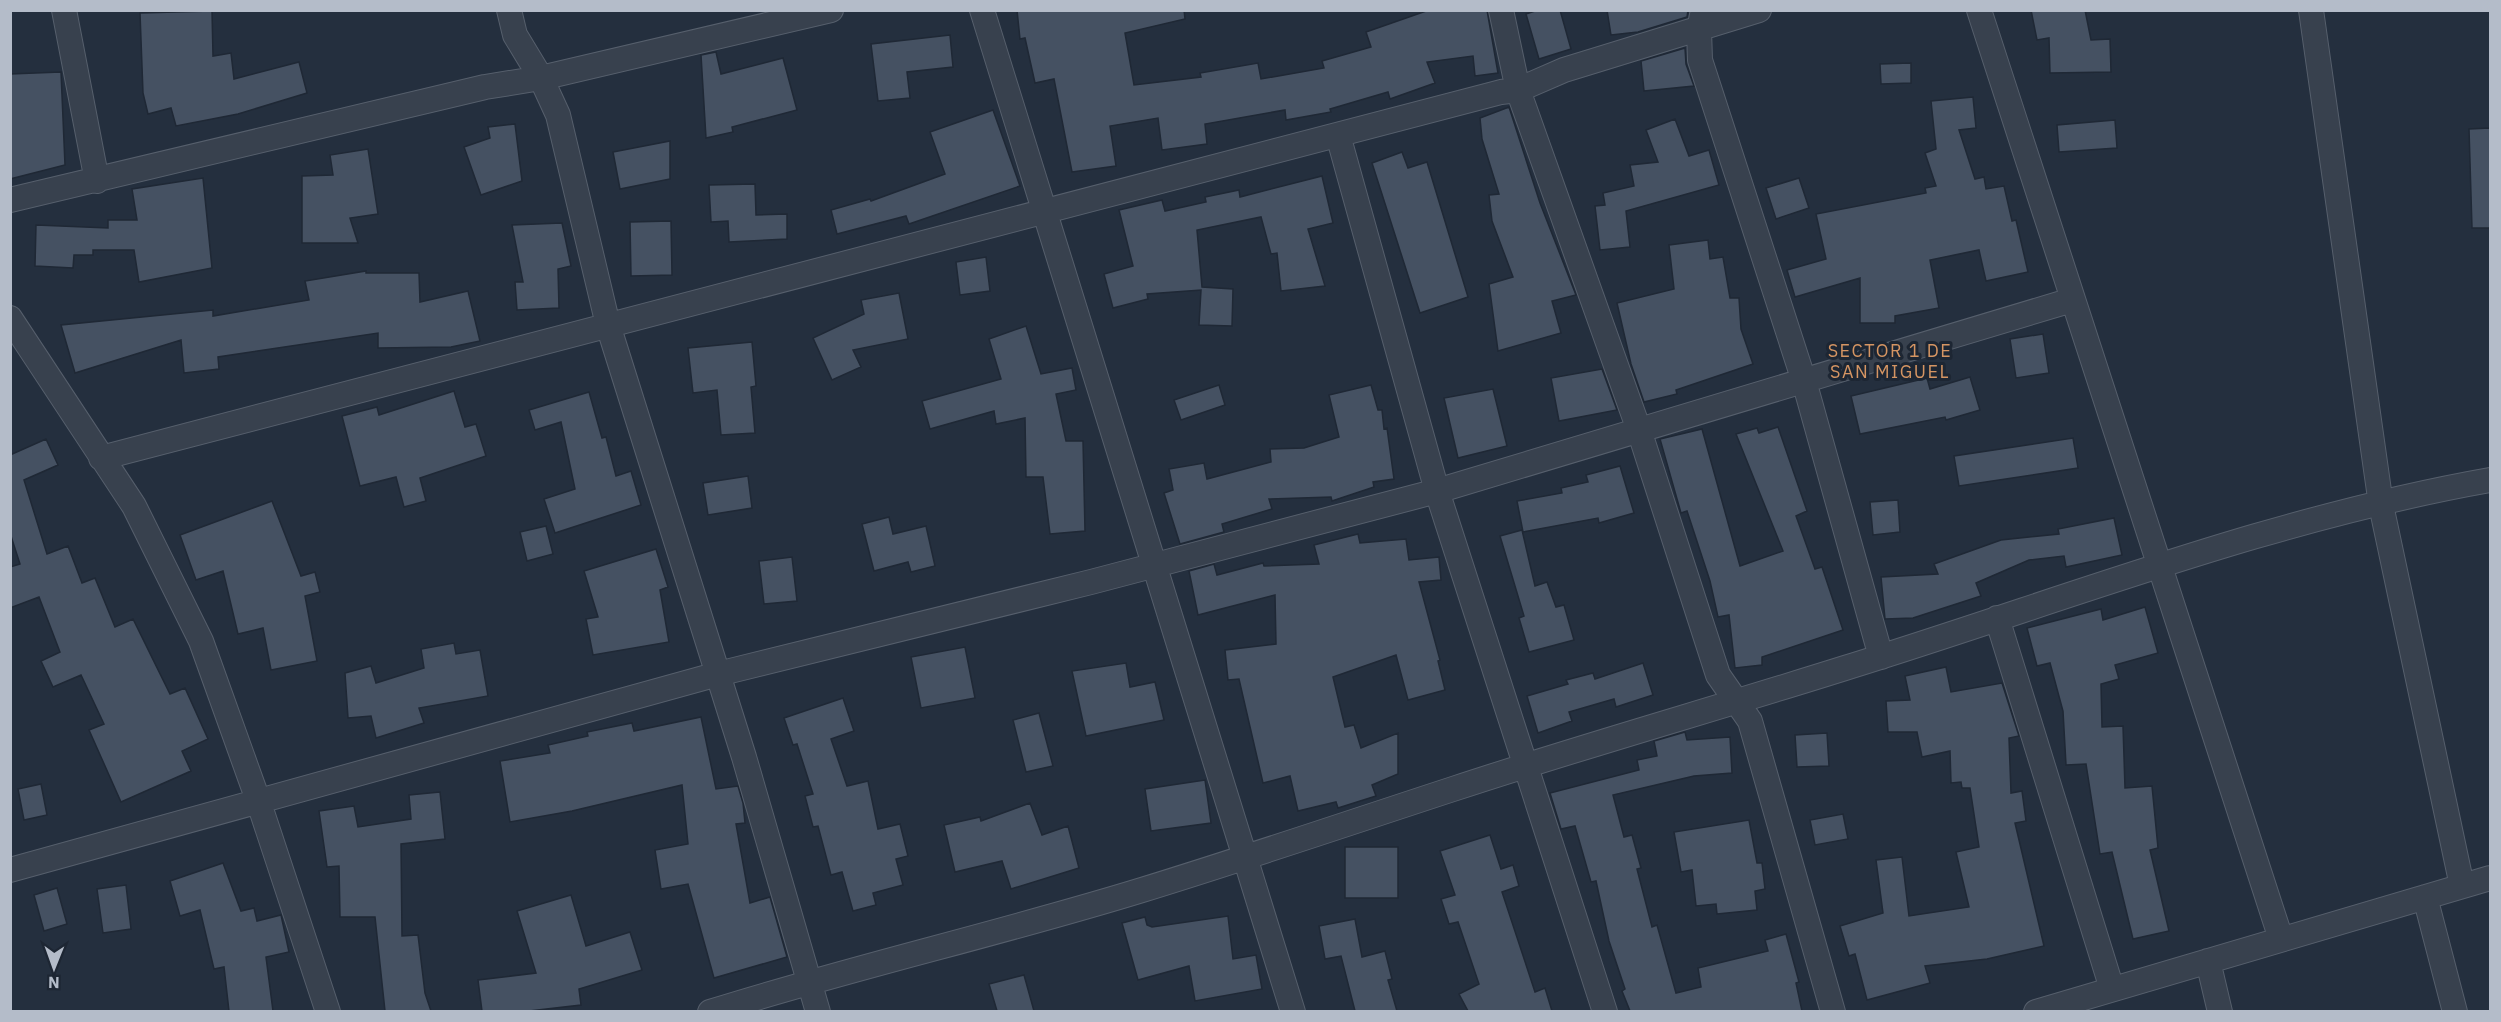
<svg xmlns="http://www.w3.org/2000/svg" width="2501" height="1022" font-family="'IBM Plex Sans',sans-serif">
	<rect width="100%" height="100%" fill="#242f3e"/>
	<!-- building -->
	<path fill="#455162" stroke="#1f2835" stroke-width="1.5" d="M 1017,10 L 1184,10 L 1185,19 L 1125,33 L 1134,85 L 1201,77 L 1200,73 L 1258,63 L 1261,79 L 1324,68 L 1322,61 L 1371,47 L 1366,32 L 1429,10 L 1487,10 L 1498,73 L 1475,76 L 1473,56 L 1427,62 L 1435,83 L 1390,99 L 1388,92 L 1330,109 L 1331,112 L 1286,120 L 1285,110 L 1205,124 L 1207,144 L 1162,150 L 1158,118 L 1110,126 L 1116,166 L 1072,172 L 1054,79 L 1035,83 L 1025,38 L 1020,39 Z
		M 1538,10 L 1560,10 L 1571,49 L 1539,59 L 1526,14 Z
		M 1607,10 L 1688,10 L 1687,17 L 1638,32 L 1611,35 Z
		M 2031,10 L 2085,10 L 2091,40 L 2110,39 L 2111,72 L 2050,73 L 2049,38 L 2037,40 Z
		M 212,11 L 213,56 L 231,53 L 234,79 L 299,62 L 307,93 L 238,114 L 176,126 L 171,108 L 148,114 L 143,93 L 140,13 Z
		M 950,35 L 953,67 L 907,72 L 910,98 L 878,101 L 871,44 Z
		M 1685,48 L 1686,64 L 1694,86 L 1644,91 L 1641,61 Z
		M 716,52 L 721,74 L 783,58 L 797,110 L 732,127 L 733,132 L 706,138 L 701,55 Z
		M 1911,63 L 1911,83 L 1881,84 L 1880,64 Z
		M 61,72 L 65,165 L 10,179 L 10,74 Z
		M 1973,97 L 1976,128 L 1959,130 L 1975,179 L 1984,177 L 1986,189 L 2004,186 L 2012,221 L 2016,220 L 2028,272 L 1986,281 L 1979,250 L 1930,260 L 1939,308 L 1895,316 L 1895,323 L 1860,323 L 1860,278 L 1795,297 L 1787,270 L 1826,259 L 1816,214 L 1926,193 L 1925,188 L 1936,186 L 1925,153 L 1936,149 L 1931,101 Z
		M 1509,107 L 1540,203 L 1576,295 L 1552,301 L 1561,333 L 1498,351 L 1489,284 L 1513,277 L 1492,221 L 1489,195 L 1499,194 L 1482,139 L 1480,118 Z
		M 993,110 L 1020,186 L 909,224 L 906,216 L 837,234 L 831,210 L 870,199 L 871,201 L 945,174 L 930,132 Z
		M 1675,119 L 1689,156 L 1709,150 L 1719,185 L 1626,211 L 1630,247 L 1600,250 L 1595,206 L 1605,205 L 1603,193 L 1634,186 L 1630,165 L 1658,162 L 1646,130 Z
		M 2115,120 L 2117,148 L 2059,152 L 2057,125 Z
		M 515,124 L 522,181 L 481,195 L 464,147 L 490,138 L 488,127 Z
		M 2490,128 L 2490,228 L 2472,228 L 2469,129 Z
		M 670,141 L 670,179 L 620,189 L 613,152 Z
		M 368,149 L 378,214 L 350,218 L 358,243 L 302,243 L 302,176 L 333,175 L 330,155 Z
		M 1402,152 L 1408,168 L 1427,162 L 1468,297 L 1420,313 L 1372,163 Z
		M 1322,176 L 1333,223 L 1308,229 L 1325,286 L 1281,291 L 1277,253 L 1271,254 L 1261,217 L 1197,230 L 1202,287 L 1233,289 L 1232,326 L 1199,325 L 1201,290 L 1147,294 L 1148,299 L 1113,308 L 1104,274 L 1133,266 L 1119,210 L 1162,200 L 1165,211 L 1206,202 L 1205,197 L 1239,190 L 1240,197 Z
		M 203,178 L 212,268 L 139,282 L 134,250 L 93,250 L 93,255 L 74,255 L 73,268 L 35,266 L 36,225 L 108,228 L 108,220 L 137,220 L 132,189 Z
		M 1799,178 L 1809,208 L 1776,219 L 1766,188 Z
		M 755,184 L 756,215 L 787,214 L 787,239 L 729,242 L 728,221 L 711,222 L 709,185 Z
		M 671,221 L 672,275 L 631,276 L 630,222 Z
		M 562,223 L 571,266 L 558,269 L 559,308 L 517,310 L 515,282 L 523,282 L 512,225 Z
		M 1708,240 L 1710,259 L 1723,257 L 1730,298 L 1739,298 L 1741,329 L 1753,364 L 1676,390 L 1677,394 L 1644,402 L 1631,364 L 1617,303 L 1674,289 L 1669,245 Z
		M 986,257 L 990,291 L 960,295 L 956,262 Z
		M 366,271 L 366,273 L 419,273 L 420,302 L 468,291 L 480,341 L 451,347 L 378,348 L 378,333 L 218,357 L 219,369 L 184,373 L 181,340 L 75,373 L 61,325 L 213,310 L 213,316 L 309,300 L 305,281 Z
		M 899,293 L 908,339 L 853,350 L 861,367 L 832,380 L 813,338 L 864,314 L 861,300 Z
		M 1026,326 L 1041,374 L 1072,368 L 1076,390 L 1056,394 L 1066,441 L 1083,441 L 1085,531 L 1050,534 L 1043,477 L 1026,477 L 1025,418 L 996,424 L 994,411 L 930,429 L 922,401 L 1001,379 L 989,339 Z
		M 2043,334 L 2049,373 L 2016,378 L 2010,339 Z
		M 752,342 L 756,386 L 751,387 L 755,433 L 721,435 L 717,390 L 693,393 L 688,348 Z
		M 1602,369 L 1617,410 L 1559,421 L 1551,378 Z
		M 1970,377 L 1980,410 L 1946,420 L 1945,417 L 1860,434 L 1851,396 L 1927,378 L 1930,389 Z
		M 1219,385 L 1225,405 L 1181,420 L 1174,400 Z
		M 1371,385 L 1378,410 L 1382,410 L 1384,429 L 1387,428 L 1394,479 L 1373,482 L 1374,487 L 1332,501 L 1331,497 L 1269,499 L 1272,509 L 1222,524 L 1224,532 L 1180,544 L 1164,493 L 1173,490 L 1169,469 L 1204,463 L 1207,479 L 1271,462 L 1270,449 L 1304,448 L 1339,437 L 1329,395 Z
		M 1493,389 L 1507,446 L 1458,458 L 1444,398 Z
		M 454,391 L 465,427 L 476,424 L 486,456 L 420,478 L 426,501 L 404,507 L 396,477 L 360,486 L 342,416 L 377,407 L 379,415 Z
		M 589,392 L 602,438 L 606,437 L 616,476 L 631,471 L 641,505 L 555,533 L 544,499 L 575,489 L 561,422 L 535,430 L 529,410 Z
		M 1778,427 L 1807,511 L 1796,516 L 1815,569 L 1822,567 L 1843,630 L 1762,657 L 1762,665 L 1735,668 L 1729,615 L 1718,617 L 1710,581 L 1687,511 L 1681,513 L 1660,439 L 1702,429 L 1740,566 L 1783,551 L 1736,434 L 1757,428 L 1759,433 Z
		M 2073,438 L 2078,468 L 1959,486 L 1954,456 Z
		M 46,439 L 58,465 L 24,480 L 47,554 L 68,546 L 82,583 L 95,578 L 115,627 L 133,619 L 170,694 L 185,688 L 208,739 L 182,751 L 191,771 L 121,802 L 89,730 L 104,724 L 81,675 L 53,687 L 41,661 L 60,652 L 39,597 L 10,608 L 10,567 L 20,564 L 10,533 L 10,455 Z
		M 1620,466 L 1634,513 L 1599,523 L 1598,518 L 1523,532 L 1517,501 L 1562,493 L 1561,488 L 1588,482 L 1586,475 Z
		M 748,476 L 752,508 L 708,515 L 703,483 Z
		M 1898,500 L 1900,532 L 1873,535 L 1870,502 Z
		M 272,501 L 301,576 L 315,572 L 320,592 L 305,596 L 317,661 L 271,670 L 263,628 L 238,634 L 223,571 L 196,580 L 180,535 Z
		M 889,517 L 893,534 L 926,526 L 935,566 L 911,572 L 908,562 L 874,571 L 862,524 Z
		M 2114,518 L 2122,555 L 2066,567 L 2064,556 L 2029,560 L 1976,583 L 1981,596 L 1913,618 L 1885,619 L 1881,577 L 1938,574 L 1934,564 L 2001,540 L 2059,534 L 2058,529 Z
		M 546,526 L 553,554 L 527,561 L 520,532 Z
		M 1522,530 L 1535,586 L 1547,582 L 1556,607 L 1564,605 L 1574,640 L 1529,652 L 1519,618 L 1524,616 L 1500,536 Z
		M 1358,534 L 1360,543 L 1406,539 L 1409,560 L 1439,557 L 1441,580 L 1419,582 L 1440,660 L 1438,661 L 1445,690 L 1408,700 L 1396,655 L 1333,677 L 1345,727 L 1354,725 L 1361,748 L 1398,733 L 1398,774 L 1372,785 L 1376,796 L 1338,808 L 1336,802 L 1298,811 L 1290,776 L 1263,783 L 1239,679 L 1228,680 L 1225,650 L 1276,644 L 1275,595 L 1198,615 L 1189,571 L 1214,564 L 1217,575 L 1263,563 L 1264,566 L 1319,564 L 1314,545 Z
		M 656,549 L 668,587 L 660,590 L 669,642 L 593,655 L 586,619 L 598,617 L 584,571 Z
		M 792,557 L 797,601 L 764,604 L 759,561 Z
		M 2145,607 L 2158,653 L 2115,665 L 2119,679 L 2101,684 L 2102,727 L 2123,726 L 2125,788 L 2152,786 L 2158,848 L 2150,850 L 2169,931 L 2133,939 L 2112,852 L 2100,854 L 2086,764 L 2066,765 L 2063,711 L 2050,663 L 2037,666 L 2027,628 L 2101,609 L 2103,620 Z
		M 454,643 L 456,654 L 480,650 L 488,696 L 419,708 L 424,723 L 376,738 L 371,716 L 348,718 L 345,673 L 371,666 L 376,683 L 424,668 L 421,649 Z
		M 965,647 L 975,698 L 921,708 L 911,657 Z
		M 1126,663 L 1130,687 L 1155,682 L 1164,720 L 1086,736 L 1072,671 Z
		M 1643,663 L 1653,695 L 1616,707 L 1614,699 L 1569,712 L 1572,721 L 1538,733 L 1527,696 L 1568,684 L 1566,680 L 1593,673 L 1595,679 Z
		M 1946,667 L 1951,692 L 2002,683 L 2019,736 L 2009,738 L 2011,793 L 2022,791 L 2026,821 L 2015,823 L 2044,946 L 1987,959 L 1925,966 L 1930,983 L 1867,1000 L 1855,954 L 1849,956 L 1840,926 L 1883,913 L 1876,860 L 1902,857 L 1909,916 L 1969,907 L 1956,852 L 1979,847 L 1970,788 L 1962,788 L 1961,782 L 1951,783 L 1950,751 L 1922,757 L 1917,732 L 1888,732 L 1886,701 L 1910,700 L 1905,676 Z
		M 843,698 L 854,731 L 831,739 L 847,786 L 868,781 L 878,829 L 900,824 L 908,856 L 896,859 L 903,885 L 873,893 L 876,905 L 853,911 L 842,872 L 831,875 L 818,826 L 813,827 L 805,796 L 813,794 L 797,744 L 793,745 L 784,718 Z
		M 1039,713 L 1053,766 L 1026,772 L 1013,720 Z
		M 701,717 L 716,789 L 738,786 L 743,803 L 745,823 L 736,824 L 750,903 L 770,897 L 787,957 L 714,978 L 688,884 L 661,889 L 655,850 L 688,844 L 682,785 L 572,811 L 510,822 L 500,761 L 550,753 L 548,745 L 588,736 L 587,732 L 632,723 L 634,731 Z
		M 1685,732 L 1687,740 L 1730,737 L 1732,773 L 1694,776 L 1613,795 L 1624,837 L 1632,835 L 1641,868 L 1637,869 L 1652,927 L 1657,925 L 1676,993 L 1701,987 L 1698,968 L 1768,951 L 1765,940 L 1786,934 L 1799,982 L 1796,983 L 1802,1011 L 1630,1011 L 1622,991 L 1625,989 L 1609,941 L 1596,881 L 1591,882 L 1575,826 L 1561,829 L 1550,793 L 1639,770 L 1637,760 L 1657,756 L 1654,741 Z
		M 1827,733 L 1829,766 L 1797,767 L 1795,735 Z
		M 1205,780 L 1211,823 L 1151,831 L 1145,789 Z
		M 41,784 L 47,815 L 24,820 L 18,789 Z
		M 440,792 L 445,839 L 401,844 L 402,936 L 418,935 L 425,993 L 431,1011 L 385,1011 L 375,917 L 340,917 L 339,866 L 327,867 L 319,811 L 354,806 L 358,827 L 411,819 L 409,795 Z
		M 1030,803 L 1042,835 L 1068,826 L 1079,868 L 1011,889 L 1002,861 L 955,872 L 944,825 L 980,817 L 981,821 Z
		M 1843,814 L 1848,839 L 1815,845 L 1810,820 Z
		M 1749,820 L 1757,863 L 1762,863 L 1765,889 L 1755,891 L 1757,910 L 1717,914 L 1716,904 L 1696,906 L 1692,870 L 1681,872 L 1674,832 Z
		M 1490,835 L 1501,869 L 1513,865 L 1519,886 L 1502,892 L 1535,992 L 1545,988 L 1552,1011 L 1468,1011 L 1459,994 L 1479,984 L 1458,922 L 1449,924 L 1441,899 L 1455,895 L 1440,851 Z
		M 1345,847 L 1398,847 L 1398,898 L 1345,898 Z
		M 223,863 L 241,911 L 254,908 L 257,921 L 281,915 L 289,952 L 266,957 L 273,1011 L 229,1011 L 224,967 L 214,969 L 200,910 L 180,916 L 170,881 Z
		M 126,885 L 131,929 L 103,933 L 97,889 Z
		M 57,888 L 67,924 L 44,931 L 34,895 Z
		M 571,895 L 586,946 L 630,932 L 642,970 L 579,989 L 581,1005 L 529,1011 L 482,1011 L 478,980 L 536,973 L 517,911 Z
		M 1228,916 L 1233,959 L 1256,955 L 1262,989 L 1195,1001 L 1189,966 L 1138,980 L 1122,923 L 1145,917 L 1147,925 L 1152,927 Z
		M 1355,919 L 1362,957 L 1385,951 L 1392,979 L 1388,980 L 1397,1011 L 1355,1011 L 1341,956 L 1325,959 L 1319,926 Z
		M 1024,975 L 1034,1011 L 997,1011 L 989,984 Z"/>
	<g fill="none" stroke-linecap="round" stroke-linejoin="round">
		<!-- street casing -->
		<g stroke="#565f6c" stroke-width="26">
			<path id="street" d="M 64,10 L 97,181
				M 509,10 L 515,35 L 541,78 L 558,115 L 608,325 L 744,757 L 818,1012
				M 982,10 L 1293,1012
				M 1501,10 L 1518,90 L 1639,430 L 1718,675 L 1750,721 L 1833,1012
				M 1703,10 L 1699,30 L 1700,60 L 1804,381 L 1881,657
				M 1979,10 L 2281,939
				M 2311,10 L 2381,505 L 2462,886
				M 1338,135 L 1437,491 L 1605,1012
				M 10,200 L 485,87 L 541,78 L 831,10
				M 10,318 L 134,506 L 201,641 L 258,800 L 328,1012
				M 101,458 L 1501,92 L 1518,90 L 1564,70 L 1759,10
				M 1997,618 L 2112,989
				M 10,870 L 718,674 L 1091,582 L 1437,491 L 2072,300
				M 2425,897 L 2455,1012
				M 2208,961 L 2220,1012
				M 710,1012 C 853,967 999,934 1142,890 C 1246,858 1349,823 1453,789 C 1583,746 1715,709 1845,668 C 2059,602 2269,519 2490,480
				M 2036,1012 L 2490,878"/>
		</g>
		<!-- street -->
		<use href="#street" stroke="#38414e" stroke-width="24"/>
	</g>
	<g text-anchor="middle" stroke-width="6" stroke-linejoin="round" paint-order="stroke">
		<!-- neighbourhood labels -->
		<g font-size="18" letter-spacing="1.5" fill="#d59563" stroke="#1d2633">
			<text x="1890" y="357">SECTOR 1 DE<tspan x="1890" dy="21">SAN MIGUEL</tspan></text>
		</g>
	</g>
	<!-- border -->
	<rect width="2501" height="1022" fill="none" stroke="#b4bcc9" stroke-width="24"/>
	<!-- north arrow -->
	<g transform="translate(54 968) rotate(181)" stroke="#1d2633" stroke-width="4.5" paint-order="stroke">
	<path d="M0-4.5L10 22L0 15L-10 22Z" fill="#b4bcc9"/>
	<text y="-9" font-size="16" font-weight="bold" text-anchor="middle" fill="#b4bcc9">N</text>
	</g>
</svg>
